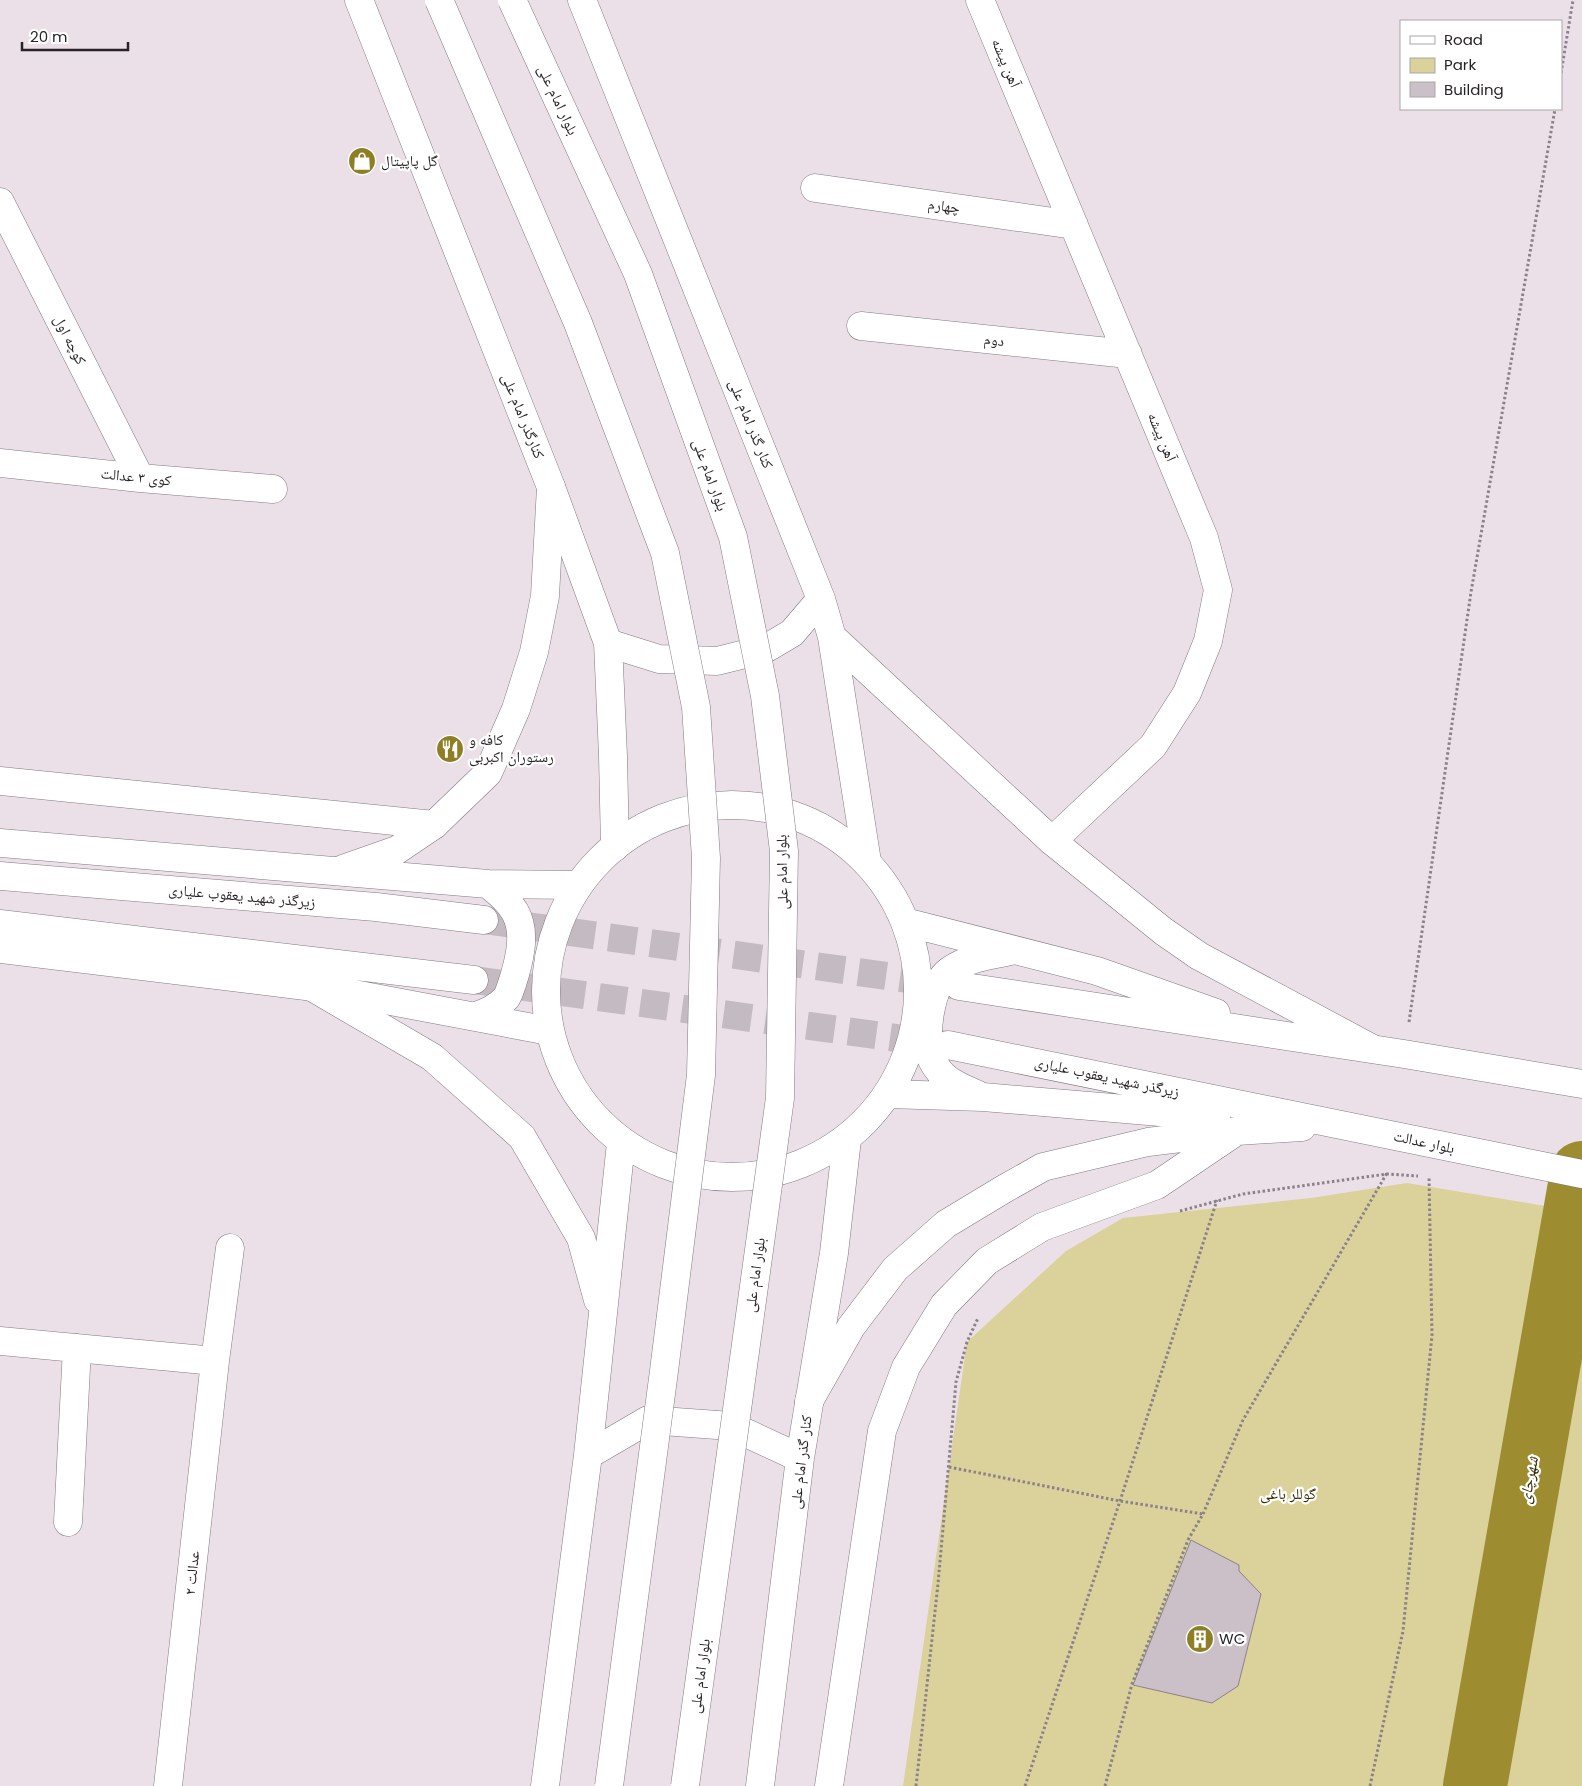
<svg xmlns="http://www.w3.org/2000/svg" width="1582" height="1786" font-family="Poppins,'Noto Naskh Arabic',sans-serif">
	<rect width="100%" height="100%" fill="#ebe0e8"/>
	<!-- green -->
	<path fill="#dbd19b" d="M 1407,1183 L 1582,1212 L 1582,1786 L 903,1786 L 967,1342 L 1066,1251 L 1123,1218 L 1311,1198 Z"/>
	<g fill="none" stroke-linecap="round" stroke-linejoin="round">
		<!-- river -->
		<path stroke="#9d8d30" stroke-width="64" d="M 1475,1786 L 1582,1173"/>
	</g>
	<!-- building -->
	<path fill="#cbc0c8" stroke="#8c8289" d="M 1191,1540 L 1239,1565 L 1239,1571 L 1261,1594 L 1238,1686 L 1212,1703 L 1133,1685 Z"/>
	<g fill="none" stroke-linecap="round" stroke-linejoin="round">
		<!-- primary-tunnel -->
		<path stroke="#c4bac1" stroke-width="28" stroke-dasharray="28 14" stroke-linecap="butt" d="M 484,920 L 959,986
			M 474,980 L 948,1045"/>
		<!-- minor casing -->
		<g stroke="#837980" stroke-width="29">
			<path id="minor" d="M 980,0 L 1204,538 L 1218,590 L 1208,641 L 1187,693 L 1153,746 L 1052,841
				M 815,188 L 1074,225
				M 0,202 L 140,478
				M 861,326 L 1128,354
				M 0,463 L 140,478 L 273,489
				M 0,1341 L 215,1361
				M 68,1522 L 77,1348
				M 168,1786 L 215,1361 L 230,1248"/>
		</g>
		<!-- tertiary casing -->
		<g stroke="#837980" stroke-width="29">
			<path id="tertiary" d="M 0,781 L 434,825"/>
		</g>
		<!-- secondary casing -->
		<g stroke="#837980" stroke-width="29">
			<path id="secondary" d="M 359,0 L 551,487 L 608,643 L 613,756 L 615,847
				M 582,0 L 821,599 L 832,637 L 867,862
				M 832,637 L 1052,841 L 1163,931 L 1199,956 L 1371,1048
				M 608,643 L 659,659 L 717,661 L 765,649 L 792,633 L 821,599
				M 312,987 L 432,1057 L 522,1137 L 581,1238 L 598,1300
				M 588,1455 L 648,1420 L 731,1426 L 800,1458
				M 545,1786 L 588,1455 L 621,1143
				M 760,1786 L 800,1458 L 834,1253 L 847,1139"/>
		</g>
		<!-- primary casing -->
		<g stroke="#837980" stroke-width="29">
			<path id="primary" d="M546 991a186 186 0 1 1 372 0a186 186 0 1 1-372 0Z
				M 0,843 L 488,884 L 579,885
				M 343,869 L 397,850 L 434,825 L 488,773 L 516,709 L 534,652 L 545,596 L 551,487
				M 0,876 L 376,907 L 484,920
				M 905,922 L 1097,971 L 1216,1013
				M 0,924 L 474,980
				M 0,949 L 322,988 L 549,1031
				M 959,986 L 1404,1054 L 1582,1084
				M 476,1016 C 488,1012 497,1008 506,998 C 509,994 510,989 512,984 C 519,962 527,933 515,912 C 508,900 499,893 488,884
				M 948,1045 L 1582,1174
				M 888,1094 L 983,1097 L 1160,1112 L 1217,1112
				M 978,1095 C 963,1088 946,1082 937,1068 C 934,1064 931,1058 930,1054 C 924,1034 931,984 949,971 C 968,958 989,955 1011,951
				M 809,1401 L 851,1327 L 895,1269 L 946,1224 L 1004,1189 L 1043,1167 L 1148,1142 L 1237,1131 L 1302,1127
				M 829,1786 L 882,1431 L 906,1367 L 944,1305 L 987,1261 L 1042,1227 L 1157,1185 L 1237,1131"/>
		</g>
		<!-- path -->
		<path stroke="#8a8288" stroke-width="3" stroke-dasharray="2.5 2.5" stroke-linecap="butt" d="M 1561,73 L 1573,0
			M 1409,1022 L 1471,592 L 1555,109
			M 1180,1211 L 1243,1194 L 1387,1174 L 1418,1176
			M 949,1467 L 1120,1501 L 1203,1514
			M 916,1786 L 938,1584 L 956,1382 L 967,1342 L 978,1318
			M 1025,1786 L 1120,1501 L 1217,1200
			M 1105,1786 L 1132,1684 L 1188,1540 L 1203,1514 L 1243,1420 L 1387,1173
			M 1370,1786 L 1403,1631 L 1432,1335 L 1429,1177"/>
		<!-- minor -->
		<use href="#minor" stroke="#fff" stroke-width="28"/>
		<!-- tertiary -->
		<use href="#tertiary" stroke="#fff" stroke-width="28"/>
		<!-- secondary -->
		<use href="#secondary" stroke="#fff" stroke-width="28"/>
		<!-- primary -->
		<use href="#primary" stroke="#fff" stroke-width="28"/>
		<!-- trunk-bridge casing -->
		<g stroke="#837980" stroke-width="29" stroke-linecap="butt">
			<path id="trunk-bridge" d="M 439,0 L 578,323 L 665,553 L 696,707 L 706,858 L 701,1075 L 664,1371 L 609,1786
				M 512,0 L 638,274 L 733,537 L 765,696 L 784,851 L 780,1098 L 685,1786"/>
		</g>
		<!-- trunk-bridge -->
		<use href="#trunk-bridge" stroke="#fff" stroke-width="28"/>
	</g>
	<!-- icons -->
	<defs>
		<g id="shop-disc" transform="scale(1.4375)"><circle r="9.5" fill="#8e7f25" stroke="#fff"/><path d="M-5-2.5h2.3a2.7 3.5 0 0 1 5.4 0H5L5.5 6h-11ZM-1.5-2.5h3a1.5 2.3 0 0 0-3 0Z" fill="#fff"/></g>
		<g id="restaurant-disc" transform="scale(1.4375)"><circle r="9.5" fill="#8e7f25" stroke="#fff"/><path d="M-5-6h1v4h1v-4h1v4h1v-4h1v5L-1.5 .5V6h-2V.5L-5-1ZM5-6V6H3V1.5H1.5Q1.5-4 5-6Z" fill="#fff"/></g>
		<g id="building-disc" transform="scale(1.4375)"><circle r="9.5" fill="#8e7f25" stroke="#fff"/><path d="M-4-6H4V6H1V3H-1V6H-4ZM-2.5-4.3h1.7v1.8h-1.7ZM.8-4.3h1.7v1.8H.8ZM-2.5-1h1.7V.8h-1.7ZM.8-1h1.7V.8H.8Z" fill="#fff"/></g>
	</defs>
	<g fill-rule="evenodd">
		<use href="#shop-disc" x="362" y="161"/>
		<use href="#restaurant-disc" x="450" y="749"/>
		<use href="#building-disc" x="1200" y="1639"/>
	</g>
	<g text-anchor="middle" stroke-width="4.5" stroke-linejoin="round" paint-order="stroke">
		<!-- street labels -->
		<g font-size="15" fill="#272326" stroke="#fff">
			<text transform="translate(1006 63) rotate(67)" y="5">آهن پیشه</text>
			<text transform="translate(558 100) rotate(65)" y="5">بلوار امام علی</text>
			<text transform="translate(944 206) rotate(8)" y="5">چهارم</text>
			<text transform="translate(70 340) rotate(63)" y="5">کوچه اول</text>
			<text transform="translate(994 340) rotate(6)" y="5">دوم</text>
			<text transform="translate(523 416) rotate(68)" y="5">کنارگذر امام علی</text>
			<text transform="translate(751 424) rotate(68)" y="5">کنار گذر امام علی</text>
			<text transform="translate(1162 437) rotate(67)" y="5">آهن پیشه</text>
			<text transform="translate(710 475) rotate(70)" y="5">بلوار امام علی</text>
			<text transform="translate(136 477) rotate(6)" y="5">کوی ۳ عدالت</text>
			<text transform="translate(782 872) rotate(-91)" y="5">بلوار امام علی</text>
			<text transform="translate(242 896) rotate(5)" y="5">زیرگذر شهید یعقوب علیاری</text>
			<text transform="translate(1107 1077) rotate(12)" y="5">زیرگذر شهید یعقوب علیاری</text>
			<text transform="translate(1424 1142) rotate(12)" y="5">بلوار عدالت</text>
			<text transform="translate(755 1275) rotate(-82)" y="5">بلوار امام علی</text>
			<text transform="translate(801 1462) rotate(-83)" y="5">کنار گذر امام علی</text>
			<text transform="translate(192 1573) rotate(-84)" y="5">عدالت ۲</text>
			<text transform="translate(700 1676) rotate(-82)" y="5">بلوار امام علی</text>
		</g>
		<!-- poi labels -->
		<g font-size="15" fill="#272326" stroke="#fff" text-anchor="start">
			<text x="381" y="166">گل پاپیتال</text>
			<text x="469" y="745">کافه و<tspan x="469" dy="17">رستوران اکبربی</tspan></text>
			<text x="1219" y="1644">WC</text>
		</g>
		<!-- park labels -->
		<g font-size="15" fill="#322b02" stroke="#fff">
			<text x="1288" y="1499">گوللر باغی</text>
		</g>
		<!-- water labels -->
		<g font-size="16" font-style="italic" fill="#322b02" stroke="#fff">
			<text transform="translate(1528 1480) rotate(-80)" y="6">شهرچای</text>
		</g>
	</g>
	<!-- legend -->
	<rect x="1400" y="20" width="162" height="90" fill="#ffffff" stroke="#a9a7a8"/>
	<rect x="1410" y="36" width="25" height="8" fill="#ffffff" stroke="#a9a7a8"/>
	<text x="1444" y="45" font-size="15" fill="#272326">Road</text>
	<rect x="1410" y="58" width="25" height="15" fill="#dbd19b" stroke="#a9a7a8"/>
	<text x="1444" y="70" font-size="15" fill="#272326">Park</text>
	<rect x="1410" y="82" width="25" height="15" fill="#cbc0c8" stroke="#a9a7a8"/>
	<text x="1444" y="95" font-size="15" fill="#272326">Building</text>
	<!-- scale -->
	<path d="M22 42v8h106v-8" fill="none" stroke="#272326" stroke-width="2.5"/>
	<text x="30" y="42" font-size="15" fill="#272326" stroke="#ffffff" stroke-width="4" paint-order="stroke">20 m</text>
</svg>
